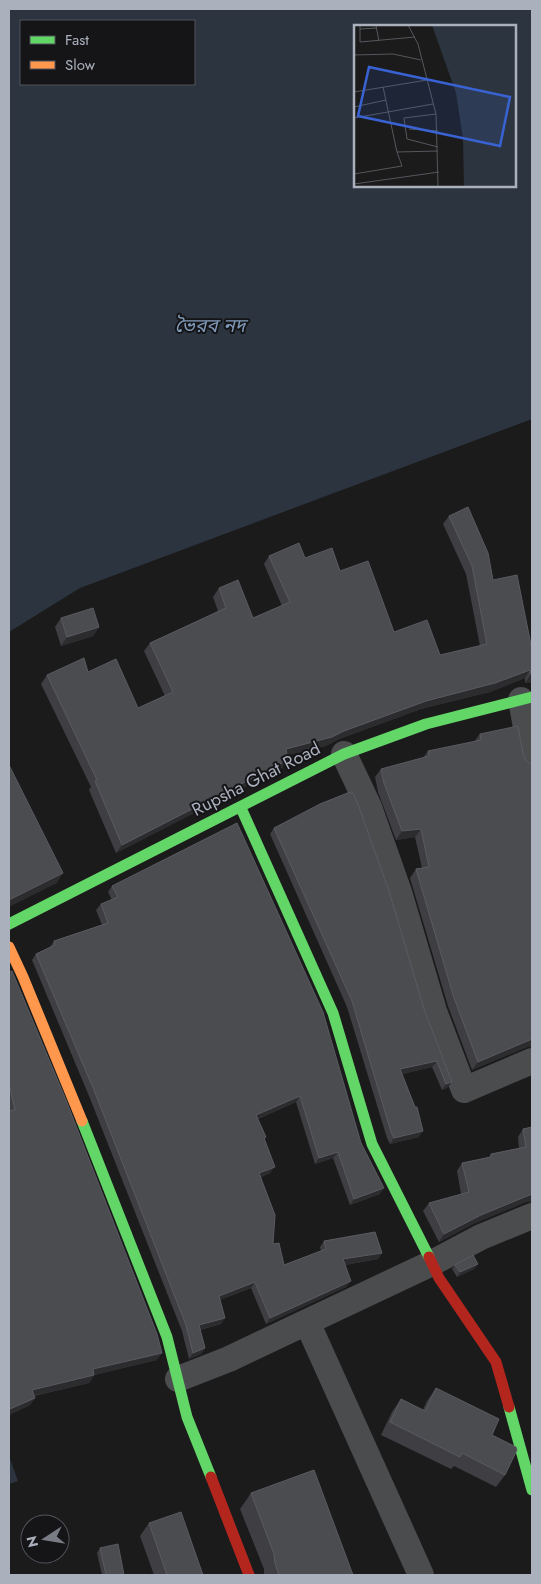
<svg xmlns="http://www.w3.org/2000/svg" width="541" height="1584" font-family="Jost,'Noto Sans Bengali',sans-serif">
	<rect width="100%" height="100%" fill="#1b1b1c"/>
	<!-- water -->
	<path fill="#2c353f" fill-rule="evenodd" d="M 9,9 L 532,9 L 532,419 L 80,588 L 9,632 ZM 21,21 L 194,21 L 194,84 L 21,84 ZM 355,26 L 515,26 L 515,186 L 355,186 Z
		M 9,1456 L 18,1481 L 9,1484 Z"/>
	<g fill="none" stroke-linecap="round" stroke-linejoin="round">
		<!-- street -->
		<path stroke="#4b4c4e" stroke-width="26" d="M 521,700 L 532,760
			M 344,754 L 369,807 L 399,892 L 434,1011 L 464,1090 L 532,1061
			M 307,1322 L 421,1575
			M 178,1379 L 229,1359 L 307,1322 L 432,1263 L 481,1237 L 532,1216"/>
		<!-- fast -->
		<path stroke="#63d668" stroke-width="11" d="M 241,808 L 333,1013 L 372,1144 L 429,1257
			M 9,924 L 344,754 L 426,724 L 532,697
			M 82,1121 L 167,1337 L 187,1417 L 211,1477
			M 509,1407 L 532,1490"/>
		<!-- slow -->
		<path stroke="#ff974d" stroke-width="11" d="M 9,947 L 23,977 L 82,1121"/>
		<!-- jam -->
		<path stroke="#b3261e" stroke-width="11" d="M 429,1257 L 439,1278 L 496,1362 L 509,1407
			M 211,1477 L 249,1575"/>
	</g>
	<!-- wall -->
	<path fill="#3f3f43" d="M 449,516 L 493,580 L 532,650 L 532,682 L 525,683 L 525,678 L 490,692 L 421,709 L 339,739 L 326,746 L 287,755 L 282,768 L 116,853 L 89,790 L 91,787 L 41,684 L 47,675 L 88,672 L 138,708 L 165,696 L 144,651 L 150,643 L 218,611 L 213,597 L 219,588 L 253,618 L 282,606 L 264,564 L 269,556 L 305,558 L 340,571 L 394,632 L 440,655 L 480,646 L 466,574 L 443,524 Z
		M 61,618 L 99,627 L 93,636 L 61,646 L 55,627 Z
		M 480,734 L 523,754 L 526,761 L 532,765 L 532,1046 L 527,1047 L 472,1070 L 448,1006 L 410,878 L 416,869 L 422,868 L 415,837 L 396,840 L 378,792 L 375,777 L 381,769 L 423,758 L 428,751 L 474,742 Z
		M 274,828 L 424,1009 L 452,1082 L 447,1088 L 442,1090 L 432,1067 L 402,1074 L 415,1107 L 419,1137 L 390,1144 L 387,1138 L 347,1007 L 270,834 Z
		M 112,886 L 361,1143 L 380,1194 L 350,1205 L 333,1158 L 315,1164 L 296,1102 L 258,1119 L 266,1137 L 264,1140 L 270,1173 L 261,1177 L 273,1244 L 284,1265 L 321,1251 L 320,1247 L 324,1241 L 382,1253 L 378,1259 L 345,1265 L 346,1287 L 266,1324 L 251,1288 L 220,1300 L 221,1324 L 200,1330 L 205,1348 L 201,1354 L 189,1359 L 182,1331 L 89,1096 L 32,960 L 36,954 L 50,947 L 54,941 L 102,925 L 96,910 L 101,904 L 112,900 L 108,892 Z
		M 9,972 L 157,1360 L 94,1375 L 89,1383 L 34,1396 L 35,1398 L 30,1405 L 9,1415 Z
		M 532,1127 L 532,1201 L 526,1202 L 475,1223 L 439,1242 L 423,1211 L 429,1203 L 461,1194 L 457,1171 L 462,1163 L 489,1157 L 491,1154 L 519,1148 L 518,1137 L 523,1129 Z
		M 478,1264 L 474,1269 L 457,1277 L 452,1269 L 455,1265 Z
		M 436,1388 L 492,1435 L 505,1475 L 496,1487 L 454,1466 L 451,1469 L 381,1435 L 392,1412 L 401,1399 L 423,1410 L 427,1401 Z
		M 251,1493 L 353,1575 L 264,1575 L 264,1569 L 240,1509 Z
		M 149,1523 L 203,1575 L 154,1575 L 140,1536 Z
		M 100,1548 L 124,1575 L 102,1575 L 97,1553 Z"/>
	<!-- shaded-wall -->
	<path fill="#2c2c2e" d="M 99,627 L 93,636 L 61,646 L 67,637 Z
		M 530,670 L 525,678 L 490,692 L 421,709 L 339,739 L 326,746 L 280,757 L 286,749 L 344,731 L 426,701 Z
		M 531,674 L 532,674 L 532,682 L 525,683 Z
		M 288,760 L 282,768 L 116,853 L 122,845 Z
		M 421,829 L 415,837 L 396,840 L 402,831 Z
		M 63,873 L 57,883 L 9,907 L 9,900 Z
		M 532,1039 L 532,1046 L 527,1047 L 472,1070 L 478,1062 Z
		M 437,1061 L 432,1067 L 396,1076 L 400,1069 Z
		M 452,1082 L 447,1088 L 442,1090 L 446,1084 Z
		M 300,1096 L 296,1102 L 252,1121 L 256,1115 Z
		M 423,1131 L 419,1137 L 390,1144 L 394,1138 Z
		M 338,1152 L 333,1158 L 315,1164 L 319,1158 Z
		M 275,1167 L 270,1173 L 255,1179 L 259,1173 Z
		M 384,1188 L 380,1194 L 350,1205 L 354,1199 Z
		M 532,1194 L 532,1201 L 526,1202 L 475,1223 L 439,1242 L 444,1234 L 481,1215 Z
		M 382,1253 L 378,1259 L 339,1266 L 343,1259 Z
		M 478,1264 L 474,1269 L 457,1277 L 460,1272 Z
		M 351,1281 L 346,1287 L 266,1324 L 270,1318 Z
		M 255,1282 L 251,1288 L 215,1302 L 219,1296 Z
		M 225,1318 L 221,1324 L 195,1331 L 199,1325 Z
		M 205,1348 L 201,1354 L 189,1359 L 193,1353 Z
		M 162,1353 L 157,1360 L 94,1375 L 89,1383 L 27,1397 L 32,1390 L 93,1369 Z
		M 35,1398 L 30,1405 L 9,1415 L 9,1411 L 10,1409 Z"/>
	<!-- building -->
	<path fill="#4b4c50" stroke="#5a5b61" d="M 468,507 L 488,553 L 493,580 L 517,575 L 532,650 L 532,674 L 531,674 L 530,670 L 495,683 L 426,701 L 344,731 L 332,737 L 286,749 L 288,760 L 122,845 L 95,781 L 97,780 L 47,675 L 84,658 L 88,672 L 116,659 L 138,708 L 173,692 L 150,643 L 226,608 L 219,588 L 238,580 L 253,618 L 290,602 L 269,556 L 299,543 L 305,558 L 332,548 L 340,571 L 368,561 L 394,632 L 427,620 L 440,655 L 487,644 L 472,566 L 449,516 Z
		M 93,608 L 99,627 L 67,637 L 61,618 Z
		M 518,726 L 523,754 L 526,761 L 532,765 L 532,1039 L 478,1062 L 454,998 L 416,869 L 429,867 L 421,829 L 402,831 L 384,783 L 381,769 L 429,756 L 428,751 L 481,740 L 480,734 Z
		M 9,765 L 63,873 L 9,900 Z
		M 350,792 L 351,794 L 353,793 L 359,807 L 389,891 L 424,1009 L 452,1082 L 446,1084 L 437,1061 L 400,1069 L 415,1107 L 417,1107 L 423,1131 L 394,1138 L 391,1132 L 352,1001 L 274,828 L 320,804 Z
		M 237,823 L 323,1012 L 361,1143 L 384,1188 L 354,1199 L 338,1152 L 319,1158 L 300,1096 L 256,1115 L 266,1137 L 264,1138 L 275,1167 L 259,1173 L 275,1215 L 273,1244 L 279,1243 L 284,1265 L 326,1249 L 324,1241 L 375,1232 L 382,1253 L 343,1259 L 351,1281 L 270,1318 L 255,1282 L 219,1296 L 225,1318 L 199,1325 L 205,1348 L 193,1353 L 186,1325 L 94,1090 L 36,954 L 55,945 L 54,941 L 108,923 L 101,904 L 118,897 L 112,886 Z
		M 12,971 L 66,1100 L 157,1334 L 162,1353 L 93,1369 L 94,1375 L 32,1390 L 35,1398 L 10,1409 L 9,1407 L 9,1111 L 15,1110 L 9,1084 L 9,972 Z
		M 532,1127 L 532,1194 L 481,1215 L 444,1234 L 429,1203 L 469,1192 L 462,1163 L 491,1157 L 491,1154 L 526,1147 L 523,1129 Z
		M 473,1255 L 478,1264 L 460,1272 L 455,1265 Z
		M 436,1388 L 499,1419 L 492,1435 L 516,1447 L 517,1450 L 505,1475 L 462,1453 L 460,1457 L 390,1422 L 401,1399 L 425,1411 Z
		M 314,1470 L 353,1575 L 279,1575 L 275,1563 L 274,1554 L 251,1493 Z
		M 181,1512 L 203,1575 L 167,1575 L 149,1523 Z
		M 118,1544 L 124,1575 L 106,1575 L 100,1548 Z"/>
	<g text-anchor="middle" stroke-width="4" stroke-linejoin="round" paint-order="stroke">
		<!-- street labels -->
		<g font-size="18" fill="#abb0bd" stroke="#151518">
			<text transform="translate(256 779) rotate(-27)" y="6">Rupsha Ghat Road</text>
		</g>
		<!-- water labels -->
		<g font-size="19" font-style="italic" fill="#809bbb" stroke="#151518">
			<text x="210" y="332">ভৈরব নদ</text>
		</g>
	</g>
	<!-- overview -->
	<g transform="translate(354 25)">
		<rect width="162" height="162" fill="#1b1b1c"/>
		<path d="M 78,0 L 162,0 L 162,162 L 110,162 L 109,114 L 102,68 Z" fill="#2c353f"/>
		<path fill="none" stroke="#55575c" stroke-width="1" d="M 6,0 L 6,17 L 61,12M 54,0 L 64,19 L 82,89 L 84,162M 22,1 L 25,16M 6,4 L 23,3M 0,30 L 39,29 L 67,35M 29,62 L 43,127 L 84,126M 0,67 L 73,55M 0,82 L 32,75M 82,89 L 50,93 L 53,114 L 84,122M 0,93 L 79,79M 55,104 L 84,106M 0,149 L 48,141 L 43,127M 0,159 L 85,147"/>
		<path fill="#3962d3" fill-opacity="0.15" stroke="#3962d3" stroke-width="2.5" d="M 15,42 L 156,72 L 146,121 L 4,91 Z"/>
		<rect width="162" height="162" fill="none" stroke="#abb0bd" stroke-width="2.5"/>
	</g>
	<!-- border -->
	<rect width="541" height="1584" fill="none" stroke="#abb0bd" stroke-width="20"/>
	<!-- legend -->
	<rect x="20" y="20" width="175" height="65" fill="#151518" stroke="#51535a"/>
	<rect x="30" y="36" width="25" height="8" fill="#63d668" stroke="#51535a"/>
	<text x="65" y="45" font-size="15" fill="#abb0bd">Fast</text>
	<rect x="30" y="61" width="25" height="8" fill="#ff974d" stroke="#51535a"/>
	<text x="65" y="70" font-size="15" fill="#abb0bd">Slow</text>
	<!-- north arrow -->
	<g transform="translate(45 1539) rotate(258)"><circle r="24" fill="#151518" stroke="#51535a"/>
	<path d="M0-4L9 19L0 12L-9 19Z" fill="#797c85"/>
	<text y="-8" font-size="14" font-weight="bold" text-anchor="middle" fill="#abb0bd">N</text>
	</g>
</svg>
